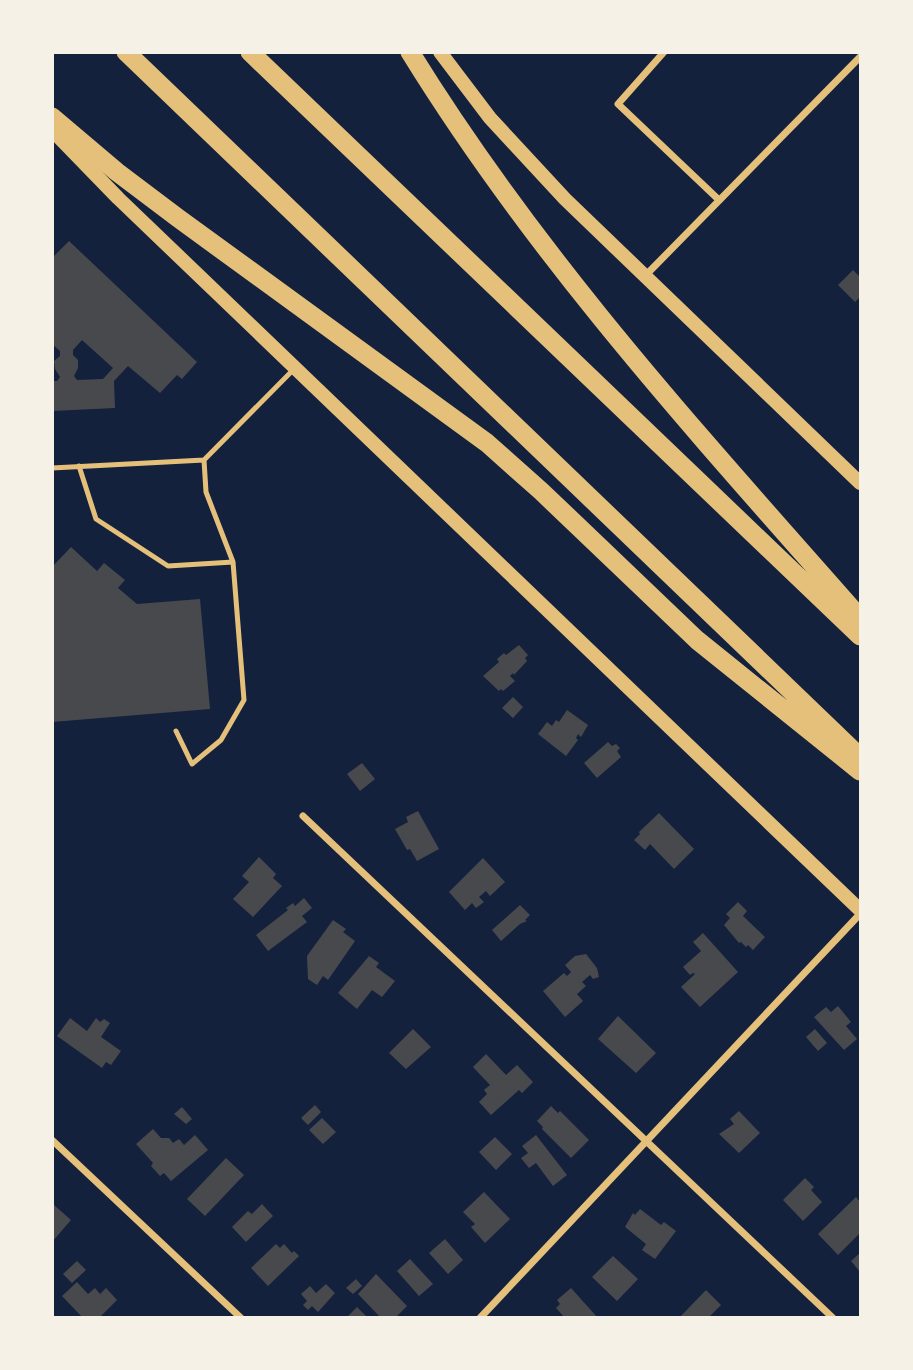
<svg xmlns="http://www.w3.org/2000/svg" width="913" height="1370" font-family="'PT Sans Narrow',sans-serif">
	<rect width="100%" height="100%" fill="#14213d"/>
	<!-- building -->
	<path fill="#48494c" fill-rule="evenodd" d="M 69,241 L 197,362 L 182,379 L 177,375 L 160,393 L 128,366 L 114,381 L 115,408 L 52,411 L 52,381 L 57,381 L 60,377 L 55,369 L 54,361 L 60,356 L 60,351 L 52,344 L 52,258 ZM 82,340 L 113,368 L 103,379 L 77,380 L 74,376 L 78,368 L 78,360 L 73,355 L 73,350 Z
		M 853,270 L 860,277 L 860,297 L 855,302 L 838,285 Z
		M 71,547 L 97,571 L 104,563 L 125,580 L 118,588 L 137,604 L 200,599 L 210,709 L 52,722 L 52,567 Z
		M 519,645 L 528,655 L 525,658 L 527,661 L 514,675 L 513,673 L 510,676 L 515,681 L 503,691 L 501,689 L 499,691 L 483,676 L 499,662 L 497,659 L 504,653 L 506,655 Z
		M 513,697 L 523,707 L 513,718 L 502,708 Z
		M 567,710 L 588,725 L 581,737 L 578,734 L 576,738 L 578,740 L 566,756 L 538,734 L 547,722 L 552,726 L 556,720 L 559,722 Z
		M 608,742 L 612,746 L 616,744 L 620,748 L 617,751 L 621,757 L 597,778 L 584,763 Z
		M 362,763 L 375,779 L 360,791 L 347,774 Z
		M 418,811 L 439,849 L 417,861 L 410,849 L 407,850 L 395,829 L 408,822 L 406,817 Z
		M 659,813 L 694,849 L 674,869 L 650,844 L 645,850 L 634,840 L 640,834 L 639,832 Z
		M 259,857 L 276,874 L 273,878 L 282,886 L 253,917 L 233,899 L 249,882 L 242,876 Z
		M 483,858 L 505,882 L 490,896 L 486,891 L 479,897 L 484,902 L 476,908 L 472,903 L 465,910 L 449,892 Z
		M 304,898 L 312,908 L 302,916 L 307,922 L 268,951 L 256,935 L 288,910 L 286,908 L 293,903 L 295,906 Z
		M 738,902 L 747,911 L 743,916 L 765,937 L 753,950 L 748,945 L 746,947 L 741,942 L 739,943 L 724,925 L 730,918 L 726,914 Z
		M 520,905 L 530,915 L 525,920 L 527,921 L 520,924 L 501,941 L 492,930 Z
		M 333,920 L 346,929 L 343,932 L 355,941 L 328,980 L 323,976 L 317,985 L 308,979 L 307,956 Z
		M 703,933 L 738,972 L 700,1007 L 681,987 L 695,974 L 693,973 L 690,975 L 683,967 L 701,951 L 693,942 Z
		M 586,954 L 597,968 L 599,977 L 593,979 L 590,975 L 582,982 L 586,986 L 577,994 L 583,1001 L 565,1017 L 543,991 L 564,973 L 567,976 L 571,972 L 565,965 L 575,956 Z
		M 369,956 L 379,963 L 376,967 L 395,981 L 382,997 L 372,990 L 357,1009 L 338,993 Z
		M 838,1006 L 851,1022 L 846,1026 L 857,1039 L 844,1050 L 814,1017 L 826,1007 L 831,1012 Z
		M 618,1016 L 656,1053 L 636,1073 L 598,1039 Z
		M 70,1018 L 87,1031 L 96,1018 L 100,1022 L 104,1019 L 110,1023 L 101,1037 L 121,1051 L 111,1065 L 106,1062 L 102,1068 L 57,1036 Z
		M 413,1029 L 431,1047 L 406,1069 L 389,1053 Z
		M 815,1029 L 827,1043 L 818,1051 L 806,1037 Z
		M 486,1054 L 506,1075 L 517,1065 L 533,1082 L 522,1093 L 519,1090 L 491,1115 L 479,1102 L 487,1094 L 484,1090 L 490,1085 L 473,1067 Z
		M 315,1105 L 321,1112 L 308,1125 L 301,1118 Z
		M 551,1106 L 558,1113 L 560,1111 L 589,1140 L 571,1158 L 542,1129 L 543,1127 L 537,1121 Z
		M 182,1107 L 192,1119 L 186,1124 L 174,1114 Z
		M 739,1111 L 760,1133 L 739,1153 L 719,1134 L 734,1124 L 730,1119 Z
		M 322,1118 L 336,1132 L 323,1144 L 309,1130 Z
		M 153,1129 L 161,1138 L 169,1138 L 173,1143 L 179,1139 L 184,1145 L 195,1135 L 208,1150 L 171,1181 L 164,1173 L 160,1176 L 151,1166 L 153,1163 L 136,1144 Z
		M 536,1135 L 567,1175 L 553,1186 L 536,1163 L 529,1168 L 521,1158 L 528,1153 L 522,1146 Z
		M 495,1137 L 512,1154 L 496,1170 L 479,1152 Z
		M 226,1158 L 244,1175 L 205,1216 L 187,1199 Z
		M 805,1178 L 814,1187 L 811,1190 L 822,1202 L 803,1221 L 783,1200 Z
		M 484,1192 L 510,1219 L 485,1243 L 471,1227 L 475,1224 L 463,1212 Z
		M 856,1197 L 860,1202 L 860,1233 L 838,1255 L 818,1234 Z
		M 262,1204 L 273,1216 L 246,1242 L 232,1227 L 248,1211 L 252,1214 Z
		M 54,1205 L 71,1220 L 52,1242 L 52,1207 Z
		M 640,1209 L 661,1225 L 664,1222 L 676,1231 L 655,1259 L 642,1250 L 646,1244 L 625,1227 L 633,1213 L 635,1215 Z
		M 445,1239 L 463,1260 L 448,1274 L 429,1253 Z
		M 276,1244 L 280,1248 L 284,1244 L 292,1253 L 294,1251 L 299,1256 L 268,1286 L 251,1268 Z
		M 860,1253 L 860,1272 L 851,1261 Z
		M 613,1256 L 638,1279 L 617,1301 L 592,1277 Z
		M 410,1259 L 433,1284 L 419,1296 L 397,1271 Z
		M 77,1261 L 86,1270 L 72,1283 L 63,1274 Z
		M 376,1274 L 407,1306 L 395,1318 L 381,1318 L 358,1294 Z
		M 356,1279 L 362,1286 L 353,1294 L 346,1288 Z
		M 77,1282 L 88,1294 L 95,1288 L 100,1294 L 106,1288 L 117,1300 L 99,1318 L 83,1318 L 62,1296 Z
		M 326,1284 L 335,1293 L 318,1312 L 312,1306 L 308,1310 L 303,1305 L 307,1301 L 301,1294 L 310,1286 L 316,1293 Z
		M 571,1288 L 598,1318 L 565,1318 L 556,1308 L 560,1304 L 557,1300 Z
		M 706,1290 L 721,1305 L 708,1318 L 679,1318 Z
		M 357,1307 L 368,1318 L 346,1318 Z"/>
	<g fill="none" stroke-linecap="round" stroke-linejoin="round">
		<!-- service -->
		<path stroke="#e5c07b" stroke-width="5" d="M 79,466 L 96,519 L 168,566 L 233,562
			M 52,468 L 204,460 L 294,369
			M 176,731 L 192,764 L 221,740 L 244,700 L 233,562 L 206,492 L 204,460"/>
		<!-- minor -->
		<path stroke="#e5c07b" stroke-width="7" d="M 664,52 L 618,104 L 719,200
			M 645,276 L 860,57
			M 303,816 L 833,1318
			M 52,1140 L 241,1318
			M 480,1318 L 860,914"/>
		<!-- secondary -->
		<path stroke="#e5c07b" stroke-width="14" d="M 440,52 L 490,118 L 565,199 L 860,483
			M 52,130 L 118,198 L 860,910"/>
		<!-- motorway -->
		<path stroke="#e5c07b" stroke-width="19" d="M 126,52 L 860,757
			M 250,52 L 860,636
			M 410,52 C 539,261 699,435 860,618
			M 52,117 L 117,172 L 178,218 L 487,443 L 541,491 L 697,640 L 860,771"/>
	</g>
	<!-- border -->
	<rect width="913" height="1370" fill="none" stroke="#f6f1e7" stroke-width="108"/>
</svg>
